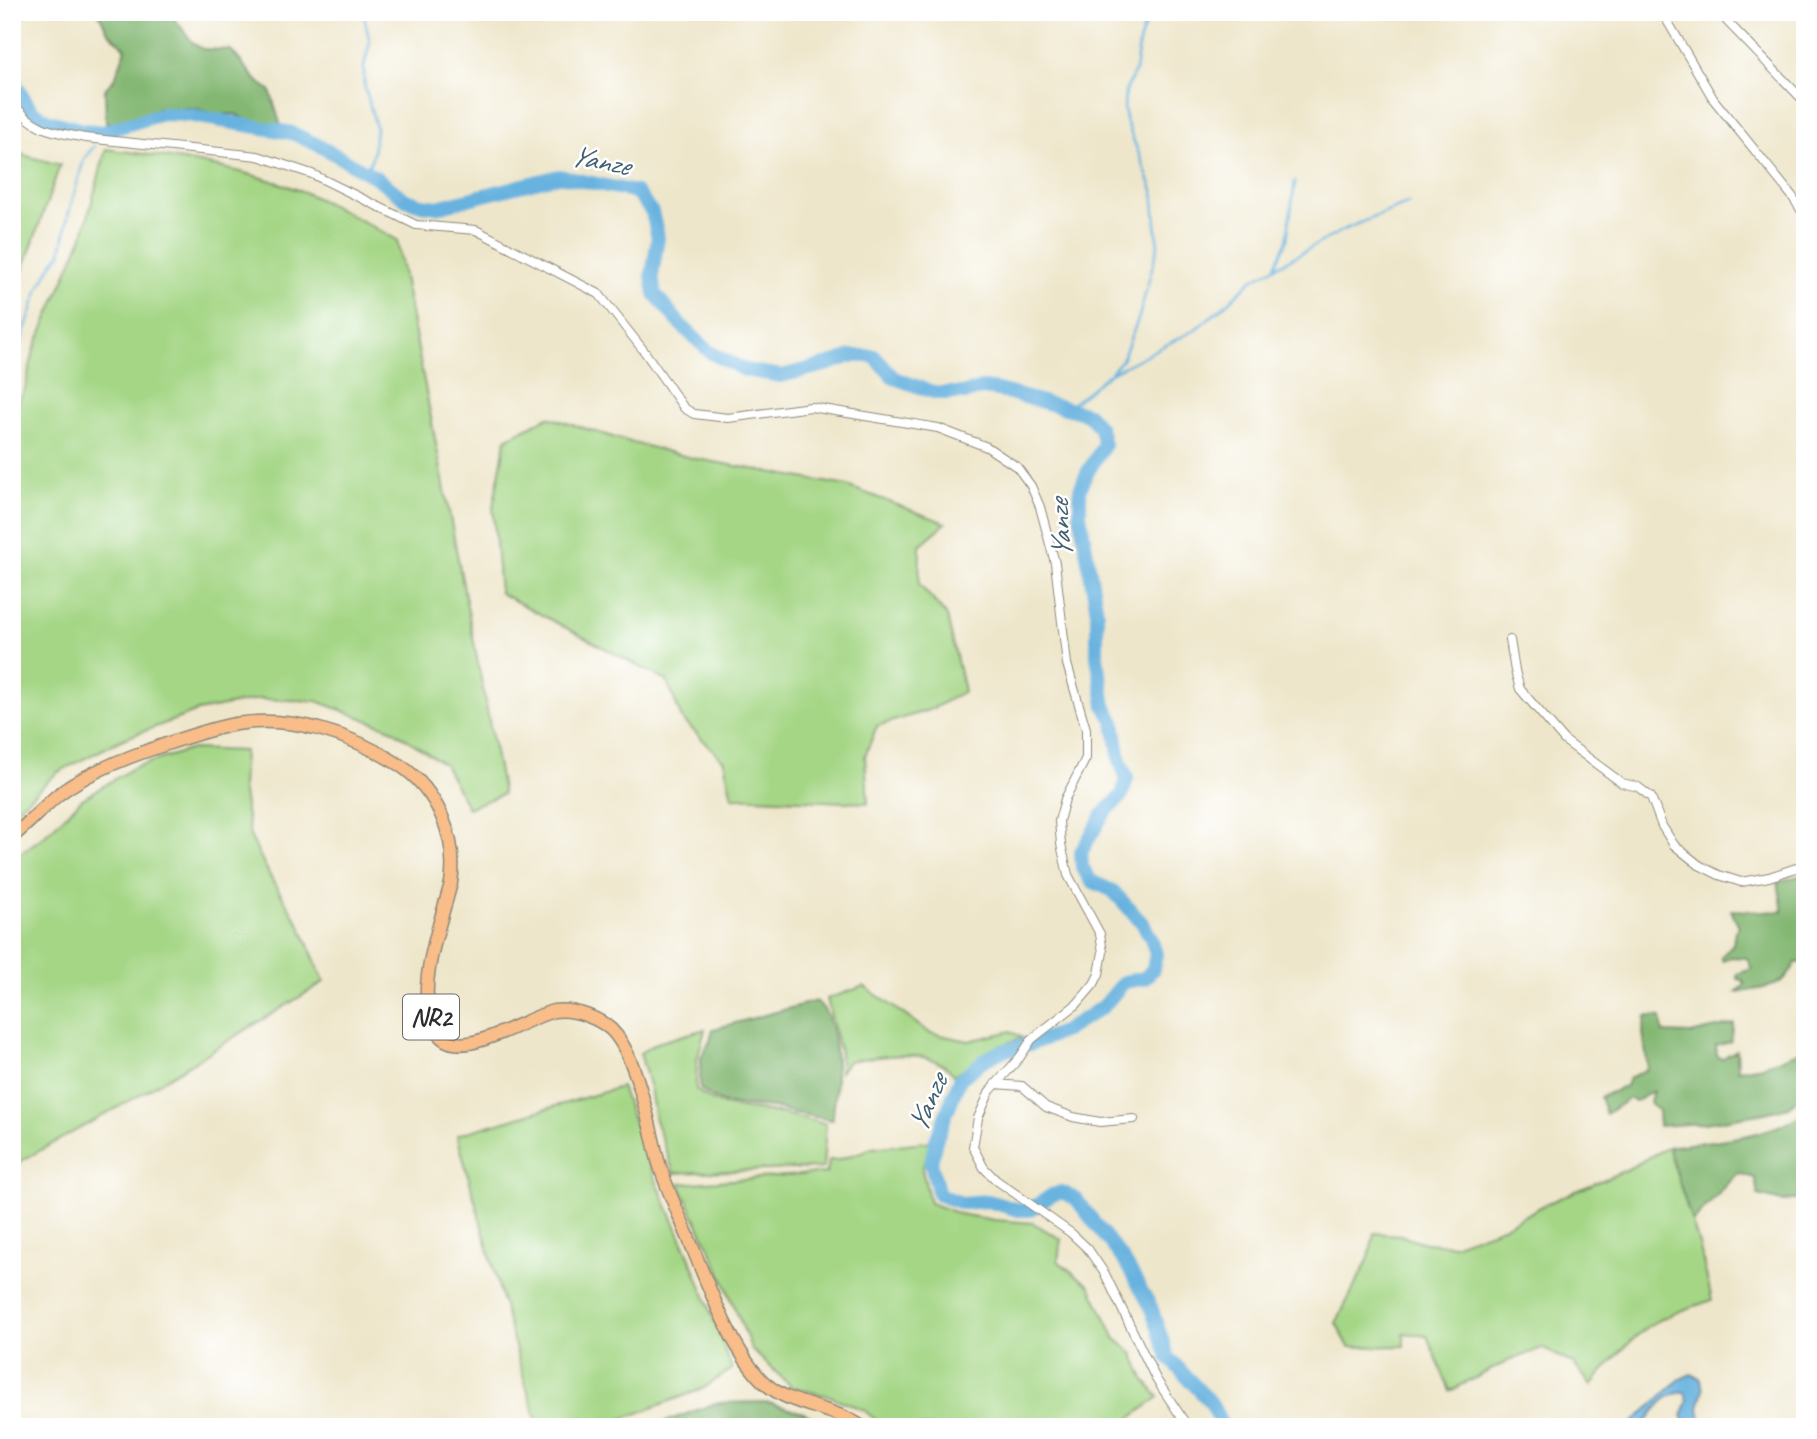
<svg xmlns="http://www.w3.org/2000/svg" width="1817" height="1439" font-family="Caveat,sans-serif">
	<rect width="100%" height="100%" fill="#fff"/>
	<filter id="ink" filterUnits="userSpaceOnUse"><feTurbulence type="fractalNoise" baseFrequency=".0143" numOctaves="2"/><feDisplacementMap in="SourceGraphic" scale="14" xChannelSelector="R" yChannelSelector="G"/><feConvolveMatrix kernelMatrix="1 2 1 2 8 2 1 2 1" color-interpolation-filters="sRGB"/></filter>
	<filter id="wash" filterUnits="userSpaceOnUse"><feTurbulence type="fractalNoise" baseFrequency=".00686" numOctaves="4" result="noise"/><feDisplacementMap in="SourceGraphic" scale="28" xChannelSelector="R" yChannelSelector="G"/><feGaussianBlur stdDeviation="1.57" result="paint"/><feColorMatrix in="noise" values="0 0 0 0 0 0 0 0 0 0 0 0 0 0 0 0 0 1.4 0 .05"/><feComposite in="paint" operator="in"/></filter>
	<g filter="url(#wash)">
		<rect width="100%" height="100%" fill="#eee6ca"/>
		<!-- green -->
		<path fill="#a4d685" stroke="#688058" stroke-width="2" d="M 106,149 C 170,157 240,167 301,191 C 334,205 366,223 397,240 L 503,794 L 468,808 L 444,764 L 391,729 L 317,701 L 260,699 L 198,711 L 123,739 L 58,772 L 12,813 L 12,414 L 25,389 L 34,350 L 83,235 Z
			M 12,152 L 60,165 L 12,302 Z
			M 548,417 L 619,439 L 692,458 L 847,486 L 946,523 L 920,545 L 919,584 L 947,616 L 964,691 L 932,709 L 877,726 L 865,756 L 868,803 L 732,797 L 724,761 L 682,719 L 667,681 L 500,593 L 493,507 L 506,439 Z
			M 192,749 L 244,751 L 242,787 L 250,836 L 272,880 L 300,925 L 324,982 L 138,1096 L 12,1166 L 12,859 L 43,837 L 82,799 L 135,767 Z
			M 864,986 L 930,1033 L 969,1041 L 1011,1031 L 1022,1038 L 997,1047 L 954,1075 C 931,1045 880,1057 848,1061 L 840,1072 L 840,1053 L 827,999 Z
			M 705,1029 L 697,1060 L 696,1089 C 720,1111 743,1107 773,1112 C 790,1115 808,1120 826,1124 L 823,1168 L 674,1173 L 655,1120 L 650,1088 L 640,1053 L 657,1043 Z
			M 621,1087 L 654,1176 L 695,1270 L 732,1369 L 702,1389 L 601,1427 L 539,1427 L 521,1369 L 457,1135 Z
			M 933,1141 L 922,1169 L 930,1203 L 959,1214 L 994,1220 L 1033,1223 L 1061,1239 L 1058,1261 L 1090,1286 L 1115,1338 L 1133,1353 L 1145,1381 L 1159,1397 L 1131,1418 L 1137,1427 L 884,1427 L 864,1410 L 832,1397 L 792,1387 L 752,1350 L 716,1262 L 679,1184 L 827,1173 L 829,1160 L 838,1160 L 872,1148 Z
			M 1668,1147 L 1699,1244 L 1712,1300 C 1690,1308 1664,1315 1645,1329 C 1625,1345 1607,1366 1591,1385 L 1574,1364 L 1542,1348 L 1508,1361 L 1450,1391 L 1427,1336 L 1404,1333 L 1404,1346 L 1349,1347 L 1336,1323 L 1369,1258 L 1374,1233 L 1400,1235 L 1425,1243 L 1453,1245 L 1505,1226 L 1548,1203 L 1626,1170 Z"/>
		<!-- forest -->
		<path fill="#83b772" stroke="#57714e" stroke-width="2" d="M 98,12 L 169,12 L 194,44 L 203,49 L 231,50 L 257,81 L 270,90 L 282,130 L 252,122 L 235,114 L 219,115 L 192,108 L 159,108 L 115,124 L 106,122 L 105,89 L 115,78 L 126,49 L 108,32 Z
			M 1805,874 L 1805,962 L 1795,963 C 1787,989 1759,989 1736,992 L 1745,984 L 1743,980 L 1737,979 L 1737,974 L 1752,969 L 1747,958 L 1730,957 L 1723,961 L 1721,957 L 1733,944 L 1735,931 L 1739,926 L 1731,910 L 1783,912 L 1778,882 Z
			M 816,1001 C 842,1020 837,1090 832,1120 C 813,1117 796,1113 778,1109 C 748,1103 726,1112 700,1088 L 701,1057 L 710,1041 L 713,1029 Z
			M 1646,1016 L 1661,1017 L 1663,1033 L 1690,1034 L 1734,1024 L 1731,1042 L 1716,1046 L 1717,1055 L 1721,1059 L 1737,1050 L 1738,1070 L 1763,1066 L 1805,1049 L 1805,1094 L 1788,1107 L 1765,1113 L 1705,1123 L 1659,1126 L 1658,1111 L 1650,1102 L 1653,1091 L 1635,1102 L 1630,1098 L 1606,1114 L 1600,1097 L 1626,1086 L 1629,1078 L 1648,1069 L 1643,1032 Z
			M 1805,1112 L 1805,1199 L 1782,1201 L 1758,1195 L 1755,1178 L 1738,1173 L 1692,1222 L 1668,1147 C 1712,1140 1768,1139 1805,1112 Z
			M 766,1402 L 804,1413 L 834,1427 L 651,1427 L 716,1403 Z"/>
		<!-- water -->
		<path fill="#67b2df" stroke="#496e85" stroke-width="2" d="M 1691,1374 L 1700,1378 L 1703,1389 L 1699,1405 L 1701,1427 L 1686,1427 L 1682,1415 L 1688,1401 L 1685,1393 C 1667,1390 1652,1414 1642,1427 L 1628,1427 L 1680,1379 Z"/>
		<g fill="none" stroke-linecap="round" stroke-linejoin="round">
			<!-- stream -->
			<path stroke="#67b2df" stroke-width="2.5" d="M 363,12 L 370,42 L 364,66 L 364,84 L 376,127 L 373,154 L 367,172
				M 103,133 L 103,132
				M 1275,266 L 1287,240 L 1295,181
				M 12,369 L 39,288 L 51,266 L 61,253 L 68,216 L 84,159 L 94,146
				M 1113,372 L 1193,331 L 1228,303 L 1252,280 L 1343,230 L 1409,203
				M 1072,410 L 1071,405 L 1110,373 L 1122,360 L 1139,317 L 1158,246 L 1153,190 L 1126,121 L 1124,106 L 1125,92 L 1135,71 L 1139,43 L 1149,12"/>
			<!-- river -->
			<path stroke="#67b2df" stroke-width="14" d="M 12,78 L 31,110 L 46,120 L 83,130 L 103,132 L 162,114 L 188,115 L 292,133 L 318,145 L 377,178 L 406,200 L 422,205 L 437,207 L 559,176 L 636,192 L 652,212 L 658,238 L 652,275 L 655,294 L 680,324 L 711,353 L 745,370 L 781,376 L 829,364 L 851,356 L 874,356 L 894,378 L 936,393 L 966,393 L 982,388 L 998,390 L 1088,414 L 1100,428 L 1104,445 L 1087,473 L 1080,489 L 1080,514 L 1097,612 L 1097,656 L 1105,706 L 1114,722 L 1120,761 L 1127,778 L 1122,795 L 1103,815 L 1081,852 L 1082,867 L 1091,881 L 1113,891 L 1143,924 L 1151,938 L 1156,954 L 1153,969 L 1145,978 L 1124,982 L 1104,1006 L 1065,1031 L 1031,1044 L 1002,1051 L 986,1059 L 960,1079 L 936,1140 L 931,1163 L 939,1195 L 962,1203 L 988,1201 L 1018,1210 L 1030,1210 L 1052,1195 L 1062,1192 L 1076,1199 L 1125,1262 L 1151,1307 L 1168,1357 L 1211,1403 L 1223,1427"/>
		</g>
	</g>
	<g filter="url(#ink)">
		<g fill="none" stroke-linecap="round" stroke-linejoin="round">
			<!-- minor casing -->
			<g stroke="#8c887a" stroke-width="10">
				<path id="minor" d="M 1662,12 L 1714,100 L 1792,196 L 1805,216
					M 1718,12 L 1805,102
					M 12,101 C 32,130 53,132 86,138 L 258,156 L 312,174 L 416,225 L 476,230 L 599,294 L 644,351 L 684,408 L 694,414 L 728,418 L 811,407 L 938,428 L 987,447 L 1017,467 L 1031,486 L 1040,507 L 1055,563 L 1067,664 L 1086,729 L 1086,758 L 1065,799 L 1059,821 L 1061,844 L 1068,875 L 1100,934 L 1103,952 L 1099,974 L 1094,984 L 1077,1004 L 1032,1039 L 1020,1057 L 990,1091 L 978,1118 L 973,1147 L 984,1168 L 996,1180 L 1071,1233 L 1088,1249 L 1105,1274 L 1156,1379 L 1188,1427
					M 1510,640 L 1515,671 L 1520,689 L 1564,740 L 1622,783 L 1638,787 L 1651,797 L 1662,826 L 1674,845 L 1699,865 L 1719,875 L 1741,882 L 1769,877 L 1805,865
					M 995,1084 L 1022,1086 L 1046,1107 L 1073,1117 L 1100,1122 L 1134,1119"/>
			</g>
			<!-- highway casing -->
			<g stroke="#8c887a" stroke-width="15">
				<path id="highway" d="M 12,837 C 28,824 43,807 59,794 C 87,773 122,759 155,748 C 181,739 208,729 236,724 C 293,715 350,734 398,764 C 437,789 458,838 451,883 C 443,913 428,957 427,987 C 426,1002 429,1014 435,1028 C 453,1069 525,1017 554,1011 C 574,1008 604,1019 616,1035 C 638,1063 649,1125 658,1160 C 665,1185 677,1210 687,1234 C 704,1275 733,1356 766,1384 C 792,1407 832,1406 862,1427"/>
			</g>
			<!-- minor -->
			<use href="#minor" stroke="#fff" stroke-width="8"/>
			<!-- highway -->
			<use href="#highway" stroke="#f8bd88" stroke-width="12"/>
		</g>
	</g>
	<g text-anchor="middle" stroke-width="5" stroke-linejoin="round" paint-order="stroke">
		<!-- shield labels -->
		<rect fill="#fff" stroke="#6b6b6b" stroke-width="2" x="403" y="994.5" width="56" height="45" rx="5"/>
		<g font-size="26" font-weight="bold" fill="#2b2b2b">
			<text x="431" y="1026">NR2</text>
		</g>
		<!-- water labels -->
		<g font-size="30" font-style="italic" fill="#436173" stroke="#fff">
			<text transform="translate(600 160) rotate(11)" y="10">Yanze</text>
			<text transform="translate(1060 529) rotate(-94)" y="10">Yanze</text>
			<text transform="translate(927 1103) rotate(-67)" y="10">Yanze</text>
		</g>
	</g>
	<!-- margin -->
	<rect width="1817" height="1439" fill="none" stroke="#fff" stroke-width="42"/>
</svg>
